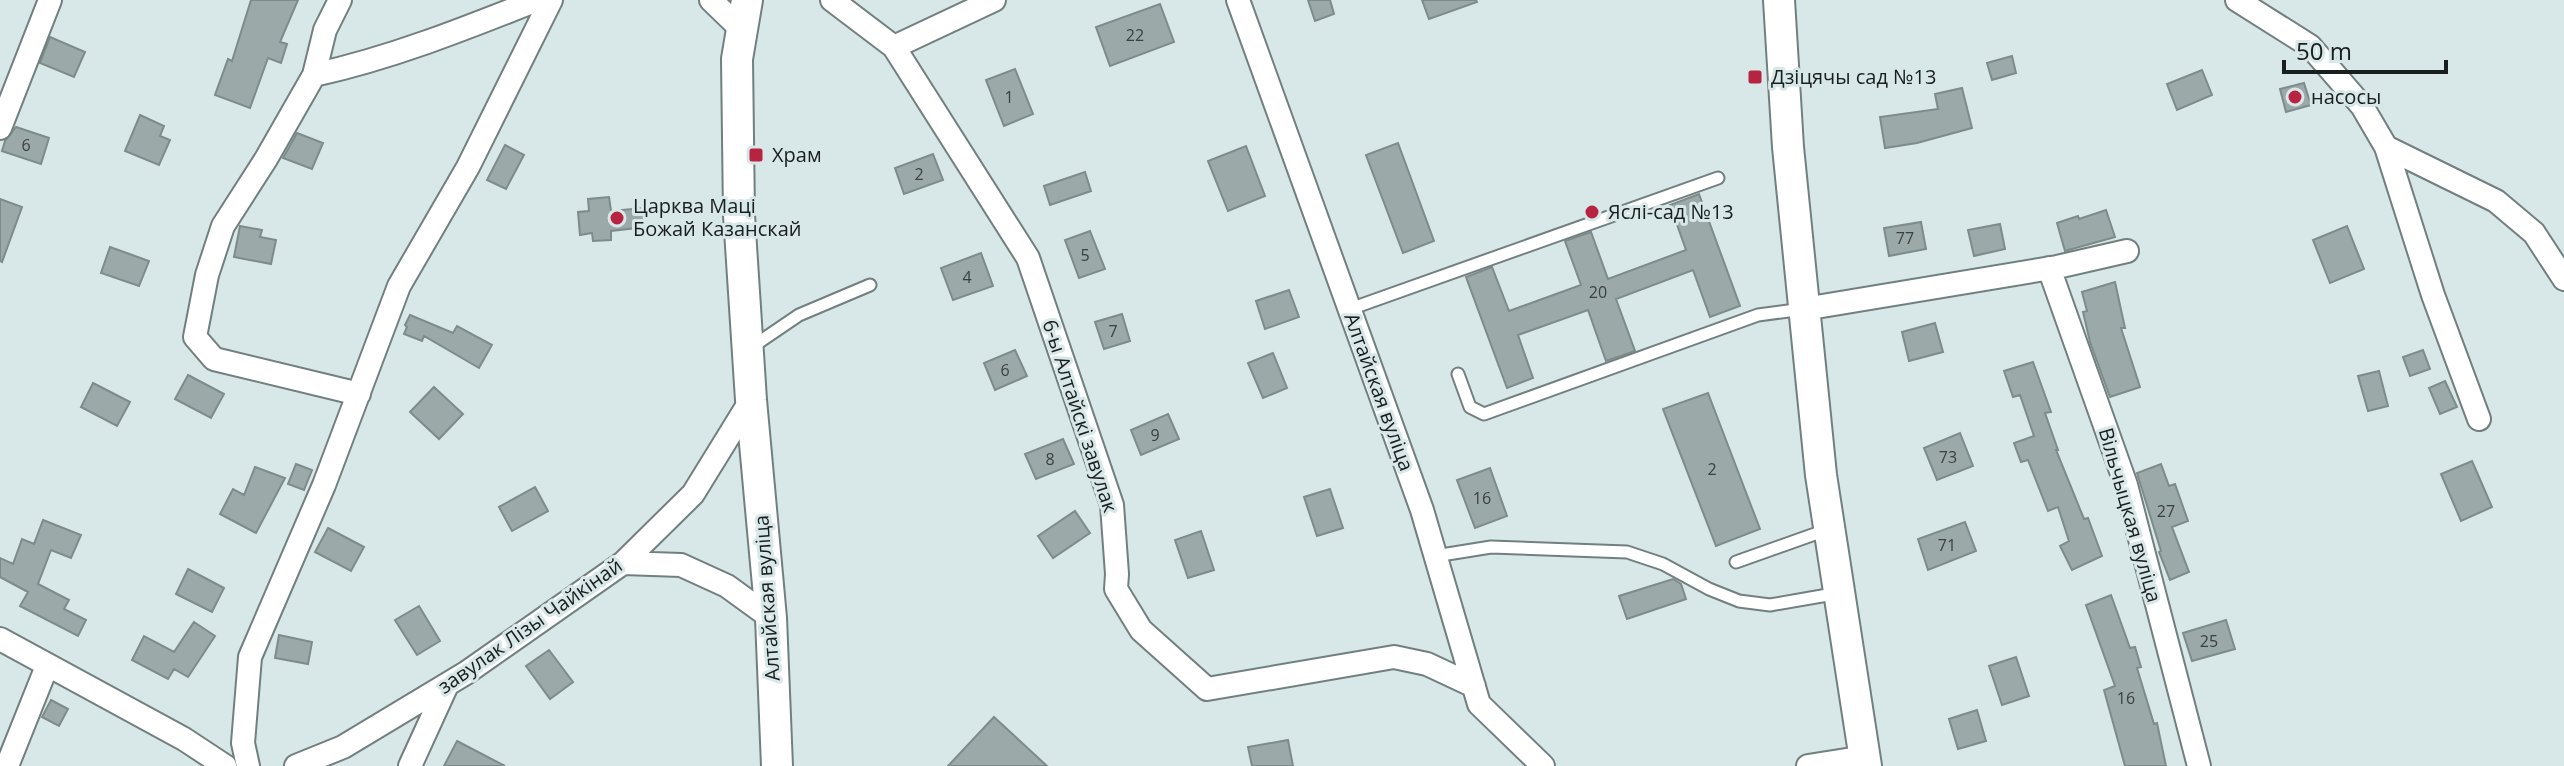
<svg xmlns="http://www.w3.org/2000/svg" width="2564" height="766" font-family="'Open Sans',sans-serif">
	<rect width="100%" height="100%" fill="#d8e7e7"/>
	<!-- building -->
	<path fill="#9ba9a8" stroke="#7e8b8b" stroke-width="2" d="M 251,0 L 298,0 L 280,42 L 287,44 L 281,63 L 268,58 L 250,108 L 215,95 L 228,59 L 232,61 Z
		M 1308,0 L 1330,0 L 1334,14 L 1315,21 Z
		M 1422,0 L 1476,0 L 1477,2 L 1429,19 Z
		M 1160,4 L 1174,42 L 1110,66 L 1096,27 Z
		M 50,37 L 85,52 L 74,77 L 40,63 Z
		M 2012,56 L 2016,73 L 1992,80 L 1987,63 Z
		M 1015,69 L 1033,114 L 1004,126 L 986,80 Z
		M 2202,70 L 2212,95 L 2177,110 L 2167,84 Z
		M 2304,83 L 2311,105 L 2286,112 L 2280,89 Z
		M 1962,88 L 1972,128 L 1917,143 L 1885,148 L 1880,117 L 1938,109 L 1935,94 Z
		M 140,115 L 164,126 L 160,136 L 170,140 L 159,165 L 125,151 Z
		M 16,127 L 49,138 L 41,164 L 2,151 L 5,141 Z
		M 297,133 L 323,143 L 312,169 L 283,158 Z
		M 1398,143 L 1434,241 L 1403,253 L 1366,155 Z
		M 505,145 L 524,155 L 506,189 L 487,180 Z
		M 1246,146 L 1265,196 L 1228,211 L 1208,161 Z
		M 933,154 L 943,180 L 904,194 L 895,168 Z
		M 1085,172 L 1091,191 L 1050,205 L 1044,186 Z
		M 1699,194 L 1740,306 L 1710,317 L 1693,270 L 1616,299 L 1635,351 L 1606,361 L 1588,310 L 1518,335 L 1533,378 L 1507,388 L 1466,277 L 1492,267 L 1509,311 L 1581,285 L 1565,241 L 1591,232 L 1608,279 L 1686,250 L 1670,205 Z
		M 609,197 L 611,211 L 643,208 L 645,227 L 611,231 L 611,240 L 593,241 L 592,233 L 580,235 L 578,212 L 589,211 L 588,199 Z
		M 0,199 L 22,207 L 2,262 L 0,261 Z
		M 2106,210 L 2115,237 L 2065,251 L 2057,223 L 2078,216 L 2079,219 Z
		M 1921,222 L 1926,249 L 1889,256 L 1884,228 Z
		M 2000,224 L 2005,249 L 1974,256 L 1968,230 Z
		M 240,226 L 262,230 L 260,237 L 276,240 L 271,264 L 234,257 Z
		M 2347,226 L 2364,269 L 2330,283 L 2313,240 Z
		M 1090,231 L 1105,269 L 1079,278 L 1065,240 Z
		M 110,247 L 149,261 L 139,286 L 101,273 Z
		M 981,253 L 993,286 L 953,300 L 941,268 Z
		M 2115,282 L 2125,328 L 2121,328 L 2140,387 L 2110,397 L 2090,342 L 2083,312 L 2087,311 L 2082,292 Z
		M 1289,290 L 1299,317 L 1265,329 L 1256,301 Z
		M 1122,314 L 1130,341 L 1104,349 L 1095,322 Z
		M 410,315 L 453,333 L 457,326 L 492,345 L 479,368 L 424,336 L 422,341 L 404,334 L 407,327 L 405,325 Z
		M 1935,323 L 1943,352 L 1909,361 L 1902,332 Z
		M 1015,350 L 1027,376 L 995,390 L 984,363 Z
		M 2423,350 L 2430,369 L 2410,376 L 2403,357 Z
		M 1273,353 L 1287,388 L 1263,398 L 1248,363 Z
		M 2033,362 L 2051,412 L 2045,413 L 2058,450 L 2056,450 L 2084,519 L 2088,518 L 2102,556 L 2072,570 L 2060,546 L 2069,541 L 2058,507 L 2048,511 L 2028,460 L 2021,462 L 2014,443 L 2034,436 L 2020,395 L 2013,397 L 2004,371 Z
		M 2379,371 L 2388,406 L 2368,411 L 2358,376 Z
		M 188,375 L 224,394 L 211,418 L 175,399 Z
		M 2445,381 L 2457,407 L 2440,414 L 2429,388 Z
		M 93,383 L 130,402 L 117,426 L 81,407 Z
		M 434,387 L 463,414 L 439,439 L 410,412 Z
		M 1708,393 L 1760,529 L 1716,546 L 1663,409 Z
		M 1168,414 L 1179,439 L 1141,455 L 1131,430 Z
		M 1960,433 L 1973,466 L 1937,480 L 1924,448 Z
		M 1063,439 L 1074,464 L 1036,479 L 1025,454 Z
		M 2472,461 L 2492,507 L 2461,521 L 2441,474 Z
		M 296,464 L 312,470 L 304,490 L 288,484 Z
		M 2161,464 L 2169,486 L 2175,484 L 2188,521 L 2172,527 L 2189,572 L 2170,580 L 2159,552 L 2161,551 L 2137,473 Z
		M 255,467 L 285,478 L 256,533 L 220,514 L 233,489 L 244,495 Z
		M 1490,468 L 1507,516 L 1475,528 L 1457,480 Z
		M 535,487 L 548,511 L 512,531 L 499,507 Z
		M 1330,489 L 1343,528 L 1317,536 L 1304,497 Z
		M 1075,511 L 1090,533 L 1053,558 L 1038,536 Z
		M 43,520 L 81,535 L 71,558 L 51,550 L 38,584 L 69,600 L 64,609 L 86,620 L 78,636 L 20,606 L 28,592 L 0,577 L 0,558 L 13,564 L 22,539 L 34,544 Z
		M 1965,522 L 1976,551 L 1928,570 L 1918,539 Z
		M 328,528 L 364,547 L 351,571 L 315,552 Z
		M 1201,531 L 1214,570 L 1188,578 L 1175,540 Z
		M 188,569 L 224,588 L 212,612 L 176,594 Z
		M 1673,579 L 1681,584 L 1686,599 L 1627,619 L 1619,596 Z
		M 2111,595 L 2130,648 L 2135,647 L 2141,667 L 2137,668 L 2154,724 L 2157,723 L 2166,766 L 2125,766 L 2104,690 L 2115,686 L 2086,605 Z
		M 419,606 L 440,641 L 417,655 L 395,620 Z
		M 2226,620 L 2235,649 L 2192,661 L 2183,633 Z
		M 194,622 L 215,636 L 188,677 L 174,669 L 168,679 L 132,660 L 144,636 L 174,652 Z
		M 279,635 L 312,642 L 308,664 L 275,658 Z
		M 549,650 L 573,682 L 550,699 L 526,666 Z
		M 2016,657 L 2029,696 L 2002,705 L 1989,666 Z
		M 51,700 L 68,709 L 59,726 L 42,717 Z
		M 1977,710 L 1986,741 L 1958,749 L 1949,719 Z
		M 994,717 L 1047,766 L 948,766 Z
		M 1288,740 L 1293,766 L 1252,766 L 1248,747 Z
		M 457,741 L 505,766 L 444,766 Z"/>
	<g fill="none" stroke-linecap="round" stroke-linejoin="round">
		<!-- service casing -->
		<g stroke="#727f7f" stroke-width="15">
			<path id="service" d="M 1350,309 L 1718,178
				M 749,349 L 799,315 L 870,285
				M 1458,374 L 1470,407 L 1484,414 L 1758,315 L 1803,309
				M 1435,556 L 1491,547 L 1627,552 L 1663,564 L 1709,589 L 1739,601 L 1770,605 L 1839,593
				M 1736,562 L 1829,529"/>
		</g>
		<!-- minor casing -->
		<g stroke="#727f7f" stroke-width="26">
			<path id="minor" d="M 711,0 L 742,30
				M 832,0 L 894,47 L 1028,258 L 1112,505 L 1117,574 L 1116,589 L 1141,630 L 1207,689 L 1394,657 L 1427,664 L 1474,686
				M 1238,0 L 1422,510 L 1479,704 L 1543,766
				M 2237,0 L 2310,46 L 2362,106 L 2386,147 L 2433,295 L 2479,419
				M 894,47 L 994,0
				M 314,75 L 325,30 L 340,0
				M 0,128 L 50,0
				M 2386,147 L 2496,201 L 2534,233 L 2564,279
				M 2049,268 L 2126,485 L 2199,766
				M 1804,309 L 2057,267 L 2127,251
				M 359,394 L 214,359 L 195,337 L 207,275 L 223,226 L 266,159 L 314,75 C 391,58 464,29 537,0
				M 623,563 L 681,565 L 727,586 L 771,618
				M 0,639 L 184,739 L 225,766
				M 7,766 L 47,666
				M 248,766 L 243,743 L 250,657 L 324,485 L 399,286 L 468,167 L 551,0
				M 296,766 L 343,747 L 466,673 L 623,563 L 693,494 L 751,400
				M 410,766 L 447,685
				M 1808,766 L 1865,757"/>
		</g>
		<!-- secondary casing -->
		<g stroke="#727f7f" stroke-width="34">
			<path id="secondary" d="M 747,0 L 737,59 L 739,215 L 751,400 L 771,618 L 777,766
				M 1779,0 L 1788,147 L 1821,475 L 1866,766"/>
		</g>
		<!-- service -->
		<use href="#service" stroke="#fff" stroke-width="11"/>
		<!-- minor -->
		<use href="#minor" stroke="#fff" stroke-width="22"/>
		<!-- secondary -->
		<use href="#secondary" stroke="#fff" stroke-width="30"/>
	</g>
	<!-- markers -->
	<g fill="#b62442" stroke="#d8e7e7" stroke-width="3">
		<rect x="1747" y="69" width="16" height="16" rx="4"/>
		<circle cx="2295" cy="97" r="8"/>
		<rect x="748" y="147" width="16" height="16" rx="4"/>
		<circle cx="1592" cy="212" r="8"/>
		<circle cx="617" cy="218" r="8"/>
	</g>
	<g text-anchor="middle" stroke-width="6" stroke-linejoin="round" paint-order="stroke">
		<!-- number labels -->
		<g font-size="16" fill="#3a4140">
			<text x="1135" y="41">22</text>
			<text x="1009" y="103">1</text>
			<text x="26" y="151">6</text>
			<text x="919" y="180">2</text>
			<text x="1905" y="244">77</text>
			<text x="1085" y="261">5</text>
			<text x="967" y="283">4</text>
			<text x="1598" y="298">20</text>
			<text x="1113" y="337">7</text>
			<text x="1005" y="376">6</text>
			<text x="1155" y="441">9</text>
			<text x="1948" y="463">73</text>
			<text x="1050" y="465">8</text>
			<text x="1712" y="475">2</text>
			<text x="1482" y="504">16</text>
			<text x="2166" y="517">27</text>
			<text x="1947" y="551">71</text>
			<text x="2209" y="647">25</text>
			<text x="2126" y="704">16</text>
		</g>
		<!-- poi labels -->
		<g font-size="20" fill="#191e1e" stroke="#d8e7e7" text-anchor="start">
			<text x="1771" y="84">Дзіцячы сад №13</text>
			<text x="2311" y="104">насосы</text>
			<text x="772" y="162">Храм</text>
			<text x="633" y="213">Царква Маці<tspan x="633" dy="23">Божай Казанскай</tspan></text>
			<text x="1608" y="219">Яслі-сад №13</text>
		</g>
		<!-- street labels -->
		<g font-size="20" fill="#191e1e" stroke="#d8e7e7">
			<text transform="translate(1379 392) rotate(70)" y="7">Алтайская вуліца</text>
			<text transform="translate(1080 416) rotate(72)" y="7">6-ы Алтайскі завулак</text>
			<text transform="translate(2130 515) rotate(74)" y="7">Вільчыцкая вуліца</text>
			<text transform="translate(767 598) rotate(-94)" y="7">Алтайская вуліца</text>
			<text transform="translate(530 626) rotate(-35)" y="7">завулак Лізы Чайкінай</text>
		</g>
	</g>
	<!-- scale -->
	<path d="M2284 60v12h162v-12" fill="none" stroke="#191e1e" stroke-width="4"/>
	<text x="2296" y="60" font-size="24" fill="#191e1e" stroke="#d8e7e7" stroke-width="6" paint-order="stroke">50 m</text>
</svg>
